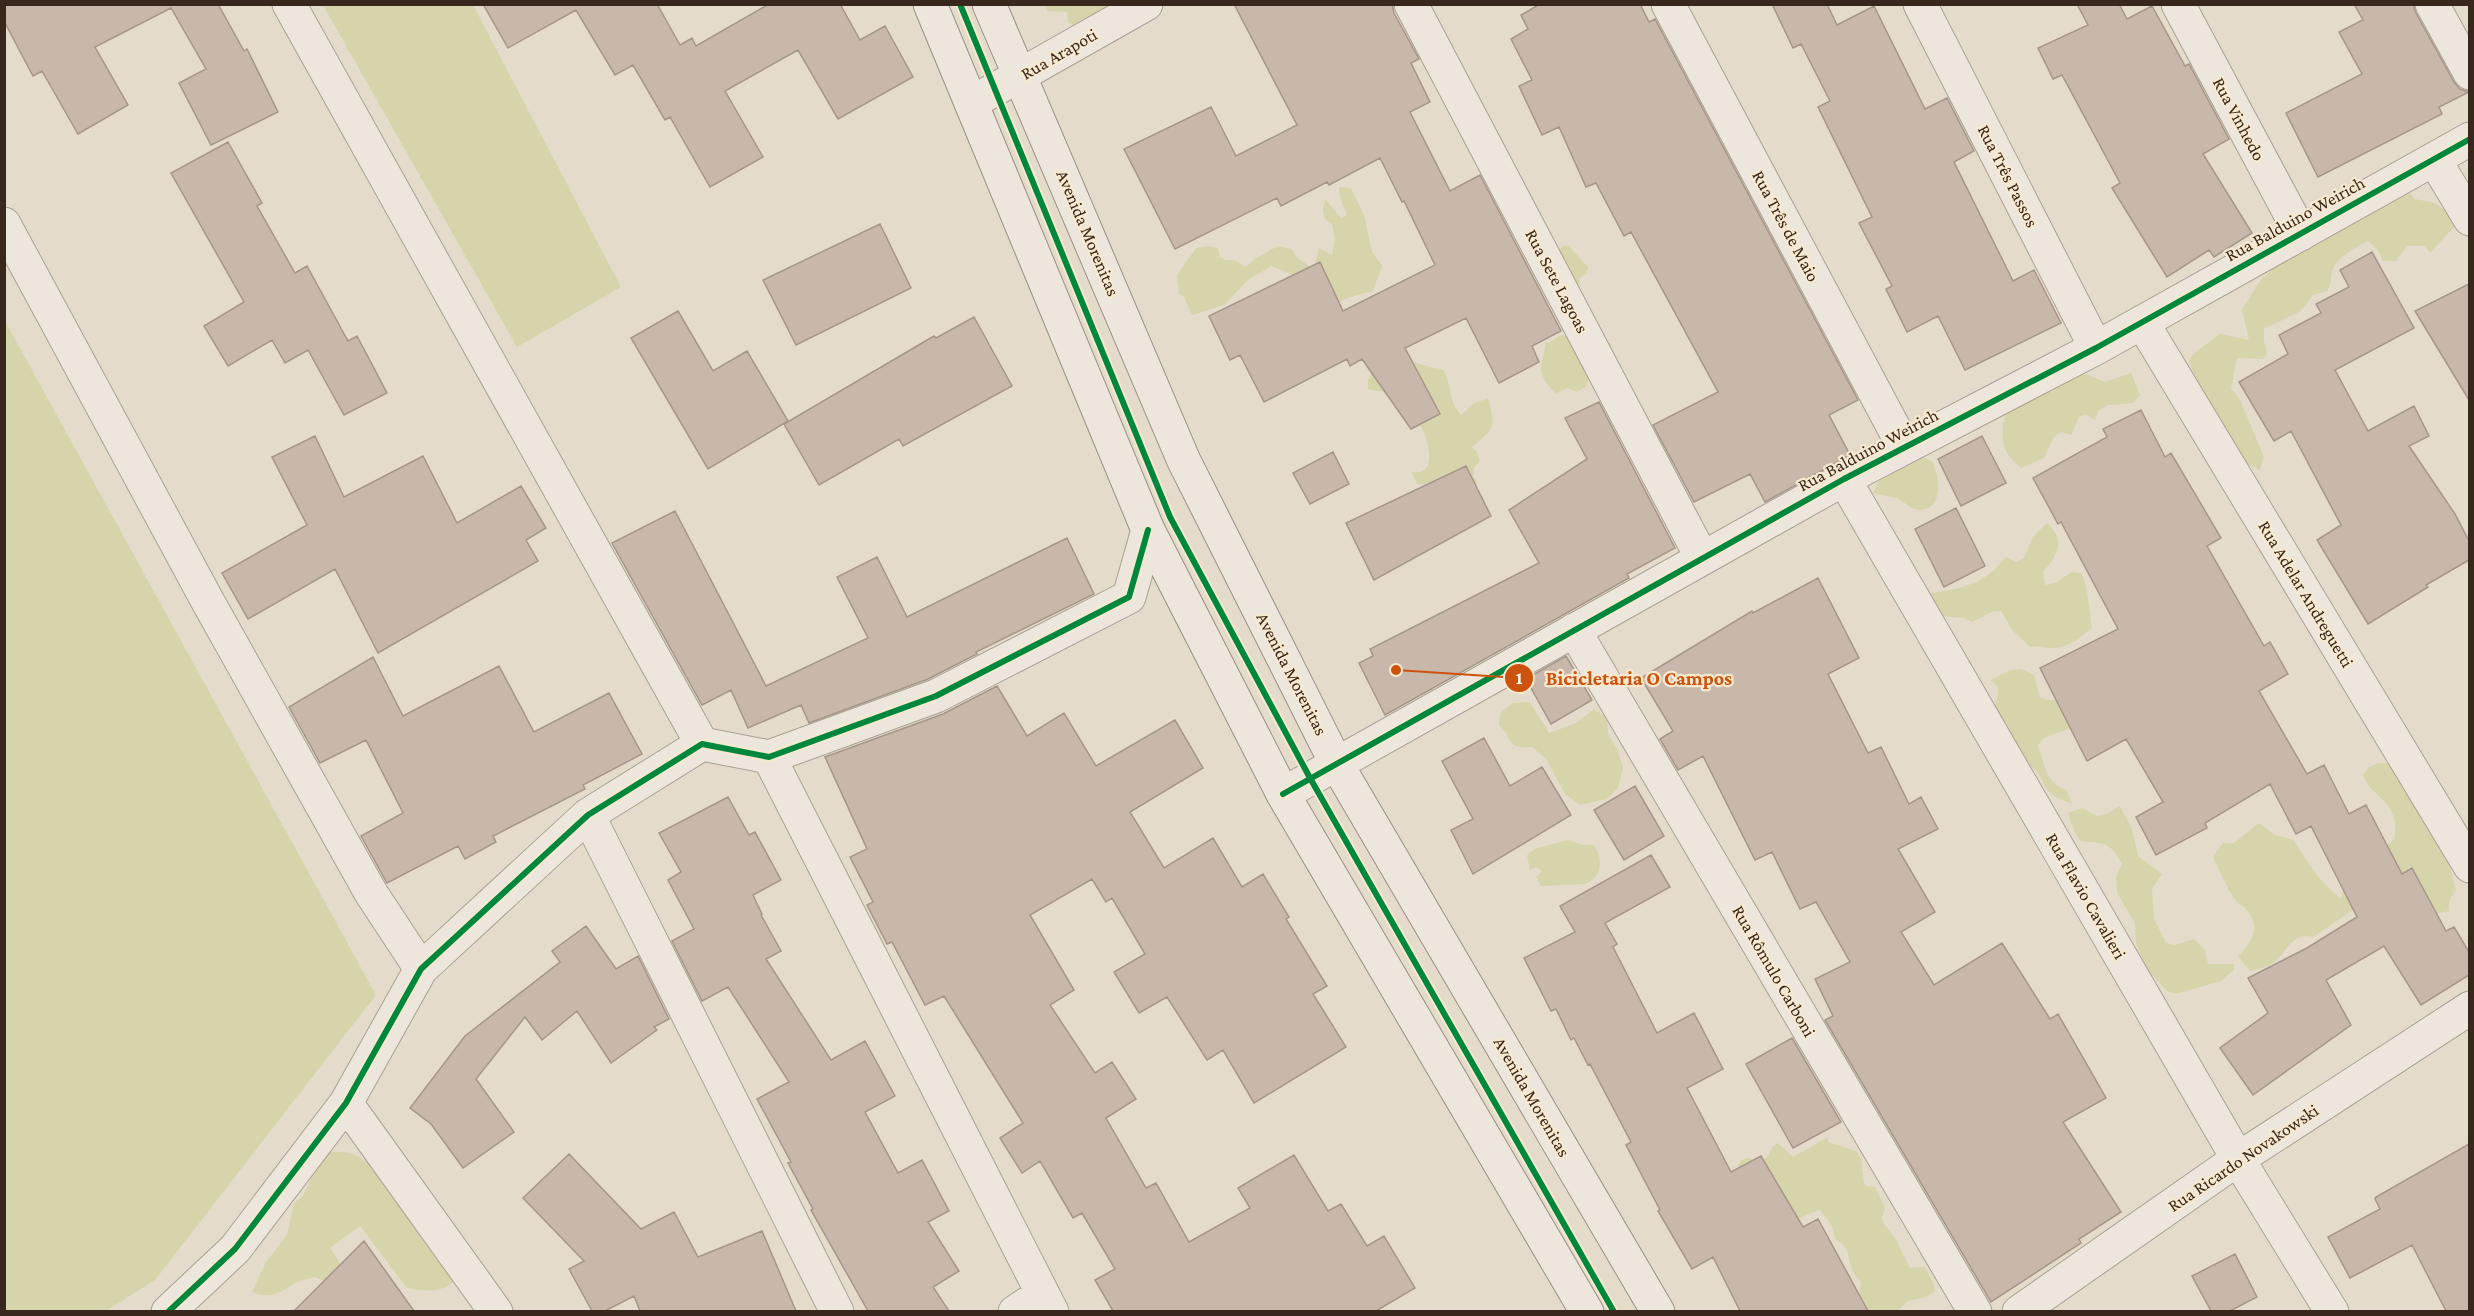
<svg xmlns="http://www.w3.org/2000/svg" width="2474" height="1316" font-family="'Crimson Pro',serif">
	<rect width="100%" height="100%" fill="#e5dbca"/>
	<!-- green -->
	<path fill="#d6d4ab" d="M 323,5 L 473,5 L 621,287 L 517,347 Z
		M 1044,5 L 1114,5 L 1082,31 L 1068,22 L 1067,12 L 1047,11 Z
		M 2401,183 L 2415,199 L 2435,203 L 2454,217 L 2454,227 L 2430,253 L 2425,246 L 2407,246 L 2396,261 L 2383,261 L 2378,250 L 2368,241 C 2356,247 2335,258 2332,272 C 2330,280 2332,284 2327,291 L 2313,295 L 2301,311 L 2264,329 L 2264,341 L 2267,353 L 2263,359 L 2237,358 L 2231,388 L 2240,400 L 2264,457 L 2260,470 L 2241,460 L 2214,409 L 2199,387 L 2189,361 L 2194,353 L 2220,334 L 2249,340 L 2242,310 L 2259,282 L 2281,261 L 2290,244 L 2321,241 Z
		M 1339,187 L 1351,188 L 1364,215 L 1372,252 L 1382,266 L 1373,291 L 1347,298 L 1330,307 L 1295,276 L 1272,266 L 1249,279 L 1224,305 L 1192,315 L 1184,297 L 1179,294 L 1177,275 L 1196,248 L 1209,246 L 1218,248 L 1220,257 L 1226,260 L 1234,260 L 1246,267 L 1256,258 L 1278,246 L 1292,249 L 1296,257 L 1314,269 L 1319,248 L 1332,255 L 1335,238 L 1332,224 L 1325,219 L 1323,211 L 1325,199 L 1341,218 L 1347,215 L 1340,198 Z
		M 1568,245 L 1588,267 L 1586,274 L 1580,278 L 1577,299 L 1557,253 L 1563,246 Z
		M 5,321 L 376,995 L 155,1280 L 106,1311 L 5,1311 Z
		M 1561,335 L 1611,343 L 1612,357 L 1588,381 L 1586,387 L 1577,392 L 1567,388 L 1556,394 C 1534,371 1542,369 1546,342 L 1549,343 Z
		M 1408,361 C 1421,363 1430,369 1443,369 C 1453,388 1447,398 1461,415 L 1473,404 L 1488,398 C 1496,429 1495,427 1472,447 L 1477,452 L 1480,462 L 1475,466 L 1473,476 L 1477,481 L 1476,488 L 1417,484 L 1411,472 C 1441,477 1427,435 1418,421 C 1415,415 1393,397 1386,393 C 1382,390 1374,392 1368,389 L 1368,380 L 1373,370 Z
		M 2078,371 L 2105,382 L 2131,373 L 2140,395 L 2133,403 L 2108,405 L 2099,410 L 2095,420 L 2086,414 L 2079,417 L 2071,435 L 2062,432 L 2054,437 L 2044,458 L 2021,468 C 1997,449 2001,433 2007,406 L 2042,391 L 2052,392 Z
		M 1925,458 L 1933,462 C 1939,477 1944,508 1921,510 C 1909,510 1905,501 1896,498 C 1889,496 1881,495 1873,493 L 1880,479 L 1916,459 Z
		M 2047,523 C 2066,540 2058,555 2043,572 L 2045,585 L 2055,583 L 2072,572 L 2081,573 L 2086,585 L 2092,628 C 2079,638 2066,650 2049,648 C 2042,647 2037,646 2030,647 L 2013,631 L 2001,611 L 1994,611 L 1972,622 L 1964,618 L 1939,616 L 1932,607 L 1931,593 C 1953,590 1976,586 1993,571 C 1998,567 2001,561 2006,557 L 2017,562 L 2024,558 L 2033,537 Z
		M 2021,669 L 2034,675 L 2040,697 L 2048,700 L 2058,700 L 2075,726 L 2044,738 L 2038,745 C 2044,763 2046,784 2066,790 L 2072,803 C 2034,794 2050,774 2026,764 L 1990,715 L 1998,696 L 1998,687 L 1990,680 L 2010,670 Z
		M 1530,702 L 1549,733 L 1576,723 L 1594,709 L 1607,718 L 1608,734 L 1617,749 L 1623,768 L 1618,788 L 1606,799 L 1580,805 L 1565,794 L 1546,759 L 1532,747 C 1505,750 1514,737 1499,726 L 1500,713 L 1513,703 Z
		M 2378,763 L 2396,763 L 2449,863 L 2456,890 L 2449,901 L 2449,911 L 2428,915 L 2362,904 L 2313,937 C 2289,931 2288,956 2268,966 C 2263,968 2256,969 2250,971 L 2238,956 C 2254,942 2261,924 2245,908 C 2239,902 2243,908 2237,902 C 2227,889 2220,872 2213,857 L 2223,843 L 2234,843 L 2259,823 L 2275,835 L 2294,840 C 2307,863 2320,882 2341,899 L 2347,875 L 2385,848 L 2395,838 C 2395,832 2396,823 2394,818 C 2389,799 2369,793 2363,775 L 2368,768 Z
		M 2120,806 L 2132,829 L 2138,856 L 2162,874 L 2152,889 L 2154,919 L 2166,943 L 2175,945 L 2194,939 L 2205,950 L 2208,964 L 2234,964 L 2234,970 L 2221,981 L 2176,994 L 2167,991 L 2147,969 L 2136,944 L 2135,923 L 2117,893 L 2116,877 L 2122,864 C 2109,841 2106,844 2080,841 L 2074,831 L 2068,813 L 2082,808 L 2097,816 L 2106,814 Z
		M 1568,840 L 1583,845 L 1594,845 C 1603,858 1603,877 1585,884 L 1541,886 L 1536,877 L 1542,871 L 1536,867 L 1530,870 L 1527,855 L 1535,849 Z
		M 1828,1137 L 1828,1142 L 1856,1151 L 1861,1158 L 1864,1183 L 1866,1186 L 1875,1187 L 1885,1208 L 1882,1218 L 1883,1222 L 1896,1240 L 1910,1268 L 1925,1267 L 1933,1283 L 1935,1291 L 1926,1297 L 1908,1301 L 1898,1311 L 1844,1311 L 1859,1297 L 1861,1282 C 1858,1278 1854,1274 1852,1269 C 1846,1256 1852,1249 1835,1239 C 1834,1226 1828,1219 1819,1210 L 1784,1224 L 1741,1178 L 1738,1165 L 1741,1160 L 1750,1158 L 1754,1161 L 1760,1161 L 1768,1156 L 1773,1146 L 1778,1143 L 1793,1157 Z
		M 332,1152 C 339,1152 347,1151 355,1155 C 391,1172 431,1245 455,1280 C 441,1294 425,1291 407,1288 L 360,1226 L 330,1248 L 363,1297 L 315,1277 C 308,1279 298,1280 292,1285 C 277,1294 270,1299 252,1292 L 266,1262 L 287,1235 L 294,1203 L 303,1196 L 322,1156 Z"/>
	<!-- building -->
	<path fill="#c8b8ab" stroke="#a59689" stroke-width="1.5" d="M 4,4 L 218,4 L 244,51 L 247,49 L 278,112 L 211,145 L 179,83 L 206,69 L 171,8 L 95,47 L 128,105 L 78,134 L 42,71 L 33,76 L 4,21 Z
		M 483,4 L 657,4 L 680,45 L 692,38 L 696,46 L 769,4 L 840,4 L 860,40 L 885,26 L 913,77 L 838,119 L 798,50 L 725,91 L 763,157 L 710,187 L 670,117 L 665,120 L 633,65 L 615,75 L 576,10 L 508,48 Z
		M 1234,4 L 1392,4 L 1394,13 L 1419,59 L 1411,63 L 1430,102 L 1410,112 L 1450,191 L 1480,175 L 1561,331 L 1532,346 L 1539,362 L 1499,383 L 1466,318 L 1405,348 L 1440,414 L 1411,429 L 1362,359 L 1350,366 L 1347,359 L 1264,402 L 1240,355 L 1230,360 L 1209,316 L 1320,262 L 1343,311 L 1435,265 L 1404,201 L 1402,202 L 1380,158 L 1329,185 L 1327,182 L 1281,206 L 1277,198 L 1175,249 L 1124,149 L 1211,107 L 1236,156 L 1297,125 Z
		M 1540,4 L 1640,4 L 1649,22 L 1655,19 L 1858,400 L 1829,415 L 1850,455 L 1765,502 L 1750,474 L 1694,502 L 1653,425 L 1718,392 L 1631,232 L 1624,236 L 1596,183 L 1586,187 L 1559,127 L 1542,135 L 1519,86 L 1532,80 L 1511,39 L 1528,29 L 1521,15 Z
		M 1772,4 L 1827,4 L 1837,25 L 1874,6 L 1925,109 L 1947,98 L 1974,151 L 1954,162 L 2013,281 L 2034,270 L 2061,323 L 1965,370 L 1938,316 L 1907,332 L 1886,289 L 1892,286 L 1859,223 L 1872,217 L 1818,107 L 1830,101 L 1801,44 L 1793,48 Z
		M 2077,4 L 2119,4 L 2127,19 L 2152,6 L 2185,66 L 2189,64 L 2229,139 L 2203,154 L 2252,233 L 2214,257 L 2209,250 L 2167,277 L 2112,188 L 2120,183 L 2062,75 L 2053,79 L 2038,48 L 2088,25 Z
		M 2354,4 L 2413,4 L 2416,13 L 2454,82 L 2460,89 L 2469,92 L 2439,107 L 2442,114 L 2318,177 L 2286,113 L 2362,74 L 2339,32 L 2363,20 Z
		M 228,142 L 262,203 L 257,206 L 295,273 L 307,266 L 348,341 L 357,336 L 387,393 L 344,415 L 308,350 L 285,363 L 272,340 L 228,366 L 204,326 L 244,302 L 171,173 Z
		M 880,224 L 911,288 L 796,345 L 763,280 Z
		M 2372,252 L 2414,328 L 2335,370 L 2368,431 L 2414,406 L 2429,436 L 2409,446 L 2455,514 L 2469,541 L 2469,560 L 2426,585 L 2428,587 L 2368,624 L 2317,540 L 2341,525 L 2291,431 L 2274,441 L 2239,382 L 2288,354 L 2279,335 L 2321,313 L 2316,304 L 2349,287 L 2340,270 Z
		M 2469,284 L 2469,400 L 2415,311 Z
		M 678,311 L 713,371 L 747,351 L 788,421 L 708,469 L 631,338 Z
		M 974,317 L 1012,386 L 903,446 L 899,439 L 819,485 L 784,424 L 934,336 L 936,338 Z
		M 1599,402 L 1675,548 L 1627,574 L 1629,578 L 1385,715 L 1359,663 L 1373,656 L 1370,649 L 1539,563 L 1509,510 L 1587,459 L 1565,418 Z
		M 2141,410 L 2165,457 L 2171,453 L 2221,538 L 2207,546 L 2264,646 L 2270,642 L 2288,674 L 2259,691 L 2307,774 L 2324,765 L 2349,814 L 2366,805 L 2402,874 L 2412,868 L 2446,931 L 2454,927 L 2469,952 L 2469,975 L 2421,1005 L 2384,946 L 2326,980 L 2351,1025 L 2253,1095 L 2220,1048 L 2268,1013 L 2248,978 L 2307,948 L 2357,917 L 2311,826 L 2296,834 L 2270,784 L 2205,823 L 2207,828 L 2156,855 L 2136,817 L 2163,802 L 2126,739 L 2087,761 L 2040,668 L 2118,629 L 2061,522 L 2058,524 L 2033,478 L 2107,437 L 2103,429 Z
		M 315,436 L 344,497 L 423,456 L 457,523 L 521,486 L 546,528 L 526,540 L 538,561 L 378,653 L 335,569 L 248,619 L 222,573 L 307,525 L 272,457 Z
		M 1982,436 L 2006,483 L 1961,506 L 1938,459 Z
		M 1333,452 L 1349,484 L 1310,504 L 1293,473 Z
		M 1466,466 L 1491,516 L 1374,580 L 1346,523 Z
		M 1956,508 L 1985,566 L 1944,587 L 1915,529 Z
		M 675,511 L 766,686 L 868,638 L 837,577 L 877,557 L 907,617 L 1067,538 L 1094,594 L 976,652 L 977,654 L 928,679 L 809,723 L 801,705 L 748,728 L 731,690 L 702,705 L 612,543 Z
		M 1818,578 L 1859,658 L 1828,674 L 1868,753 L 1881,747 L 1909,804 L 1921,797 L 1938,829 L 1898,849 L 1935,912 L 1901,932 L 1934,985 L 2002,943 L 2050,1019 L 2058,1014 L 2106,1098 L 2063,1122 L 2121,1212 L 2079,1239 L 2081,1243 L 1991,1302 L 1825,1020 L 1833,1016 L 1815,979 L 1850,962 L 1816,902 L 1800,909 L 1772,852 L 1755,860 L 1703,756 L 1678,770 L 1660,739 L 1673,731 L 1641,678 L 1752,611 L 1753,613 Z
		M 1566,656 L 1592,700 L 1551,724 L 1526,679 Z
		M 373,657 L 403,716 L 499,666 L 534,732 L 609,693 L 642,754 L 583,785 L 585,789 L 493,836 L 496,842 L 465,859 L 458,846 L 387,883 L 361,836 L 403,813 L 366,740 L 320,763 L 289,707 Z
		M 997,686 L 1027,736 L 1064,713 L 1096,766 L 1175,720 L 1203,768 L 1130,812 L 1164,868 L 1213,838 L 1242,887 L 1263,874 L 1289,917 L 1286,919 L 1327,986 L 1313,994 L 1346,1047 L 1254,1103 L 1223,1050 L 1207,1060 L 1167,997 L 1139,1013 L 1114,972 L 1145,954 L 1112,898 L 1106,902 L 1092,879 L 1030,915 L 1074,990 L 1050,1005 L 1095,1073 L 1112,1062 L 1136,1099 L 1106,1118 L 1146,1188 L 1156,1183 L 1189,1242 L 1250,1208 L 1238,1188 L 1294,1155 L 1328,1211 L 1341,1204 L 1367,1246 L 1384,1236 L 1415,1288 L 1376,1311 L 1113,1311 L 1095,1280 L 1115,1269 L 1082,1213 L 1073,1218 L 1040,1161 L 1022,1173 L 1000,1138 L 1023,1123 L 944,996 L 925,1005 L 892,942 L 887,944 L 867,905 L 873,902 L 850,857 L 867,849 L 825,757 L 943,714 Z
		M 1484,738 L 1510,786 L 1542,767 L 1571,815 L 1473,874 L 1451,830 L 1473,819 L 1442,761 Z
		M 1635,786 L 1664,836 L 1624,860 L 1594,810 Z
		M 728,797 L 749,835 L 755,832 L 781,880 L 753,895 L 762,914 L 761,915 L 781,951 L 766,959 L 831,1060 L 865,1041 L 895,1096 L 865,1112 L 898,1173 L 922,1160 L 949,1211 L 928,1222 L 959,1271 L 933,1287 L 949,1311 L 868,1311 L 811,1210 L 813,1209 L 788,1163 L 791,1162 L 757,1099 L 789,1082 L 728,987 L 702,1001 L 672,941 L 694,929 L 668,880 L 681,872 L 659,833 Z
		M 1651,855 L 1670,887 L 1605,923 L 1617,944 L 1613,947 L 1657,1033 L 1694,1013 L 1723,1069 L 1687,1088 L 1731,1172 L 1761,1156 L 1803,1227 L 1818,1219 L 1868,1311 L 1740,1311 L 1713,1257 L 1692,1269 L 1658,1211 L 1660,1210 L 1626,1145 L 1631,1142 L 1590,1064 L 1588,1065 L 1574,1038 L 1571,1040 L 1556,1009 L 1551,1011 L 1524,958 L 1575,932 L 1560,906 Z
		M 586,926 L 616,969 L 638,956 L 669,1019 L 654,1027 L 657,1030 L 611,1063 L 577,1011 L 542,1040 L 525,1017 L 476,1079 L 514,1132 L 463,1168 L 431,1124 L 410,1108 L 465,1036 L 560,962 L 552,951 Z
		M 1792,1038 L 1841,1122 L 1793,1148 L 1746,1064 Z
		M 2469,1144 L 2469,1311 L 2446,1311 L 2412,1245 L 2350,1278 L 2328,1237 L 2380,1209 L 2375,1199 L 2376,1197 Z
		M 569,1154 L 641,1229 L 674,1212 L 698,1257 L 762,1231 L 796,1311 L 640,1311 L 634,1296 L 605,1311 L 592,1311 L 569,1269 L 584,1261 L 523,1198 Z
		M 364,1241 L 414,1311 L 294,1311 Z
		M 2235,1254 L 2257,1297 L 2230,1311 L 2211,1311 L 2192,1276 Z"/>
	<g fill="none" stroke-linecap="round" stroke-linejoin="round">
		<!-- street casing -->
		<g stroke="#a9a094" stroke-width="35">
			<path id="street" d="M 289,4 L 702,744
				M 1411,4 L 1702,558
				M 1668,4 L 1904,447
				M 1920,4 L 2096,348
				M 2178,4 L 2301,234
				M 2432,4 L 2470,73
				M 971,103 L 1146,4
				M 2434,159 L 2470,219
				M 4,224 L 207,600 L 371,893 L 421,969
				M 2142,322 L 2470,866
				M 1844,479 L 2238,1159 L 2332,1312
				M 1574,630 L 1975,1312
				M 769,757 L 1052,1312
				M 1283,794 L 1844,479 L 2096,348 L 2470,139
				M 588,815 L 837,1312
				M 346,1103 L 496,1312
				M 168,1312 L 235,1249 L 346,1103 L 421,969 L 588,815 L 702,744 L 769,757 L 936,696 L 1129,597 L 1148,530
				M 1015,1312 L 1042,1294
				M 2019,1312 L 2238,1159 L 2470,1008"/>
		</g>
		<!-- secondary casing -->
		<g stroke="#998f84" stroke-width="35">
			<path id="secondary" d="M 930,4 L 1148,530 L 1283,794 L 1587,1312
				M 989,4 L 1184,461 L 1336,763 L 1658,1312"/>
		</g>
		<!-- street -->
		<use href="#street" stroke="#ece6dc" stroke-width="33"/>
		<!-- secondary -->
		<use href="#secondary" stroke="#ece6dc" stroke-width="33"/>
		<!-- cycleway casing -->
		<g stroke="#f7e9cf" stroke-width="10">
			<path id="cycleway" d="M 960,4 L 1170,517 L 1310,778 L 1614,1312
				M 1283,794 L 1844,479 L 2096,348 L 2470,139
				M 168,1312 L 235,1249 L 346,1103 L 421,969 L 588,815 L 702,744 L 769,757 L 936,696 L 1129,597 L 1148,530"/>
		</g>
		<!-- cycleway -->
		<use href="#cycleway" stroke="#00873e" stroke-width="6"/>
	</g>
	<g text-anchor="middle" stroke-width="4.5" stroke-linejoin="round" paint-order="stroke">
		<!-- street labels -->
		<g font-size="18" fill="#37271c" stroke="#f7e9cf">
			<text transform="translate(1059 54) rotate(-30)" y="6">Rua Arapoti</text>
			<text transform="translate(2239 119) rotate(62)" y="6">Rua Vinhedo</text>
			<text transform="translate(2008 176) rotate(63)" y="6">Rua Três Passos</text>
			<text transform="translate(2295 219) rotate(-29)" y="6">Rua Balduino Weirich</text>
			<text transform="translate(1786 226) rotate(62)" y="6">Rua Três de Maio</text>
			<text transform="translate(1088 233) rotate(67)" y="6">Avenida Morenitas</text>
			<text transform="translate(1557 281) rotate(62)" y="6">Rua Sete Lagoas</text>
			<text transform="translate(1868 450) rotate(-28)" y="6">Rua Balduino Weirich</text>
			<text transform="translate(2306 594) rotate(59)" y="6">Rua Adelar Andreguetti</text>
			<text transform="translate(1292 674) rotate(63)" y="6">Avenida Morenitas</text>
			<text transform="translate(2086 896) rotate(60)" y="6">Rua Flavio Cavalieri</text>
			<text transform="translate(1774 971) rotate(60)" y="6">Rua Rômulo Carboni</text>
			<text transform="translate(1532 1097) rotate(60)" y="6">Avenida Morenitas</text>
			<text transform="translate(2243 1158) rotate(-34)" y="6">Rua Ricardo Novakowski</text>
		</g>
	</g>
	<!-- callouts -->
	<path fill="none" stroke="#cd520e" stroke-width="2" d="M1396 670L1519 678"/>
	<g fill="#cd520e" stroke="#f7e9cf" stroke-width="2">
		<circle cx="1396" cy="670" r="6"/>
		<circle cx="1519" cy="678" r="15"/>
	</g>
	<g font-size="18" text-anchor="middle" font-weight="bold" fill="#fff">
		<text x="1519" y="684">1</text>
	</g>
	<g font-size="20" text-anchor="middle" font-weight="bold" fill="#cd520e" stroke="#f7e9cf" stroke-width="4.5" stroke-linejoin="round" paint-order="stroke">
		<text x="1639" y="685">Bicicletaria O Campos</text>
	</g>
	<!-- border -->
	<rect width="2474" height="1316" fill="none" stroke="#37271c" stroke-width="12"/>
</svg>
